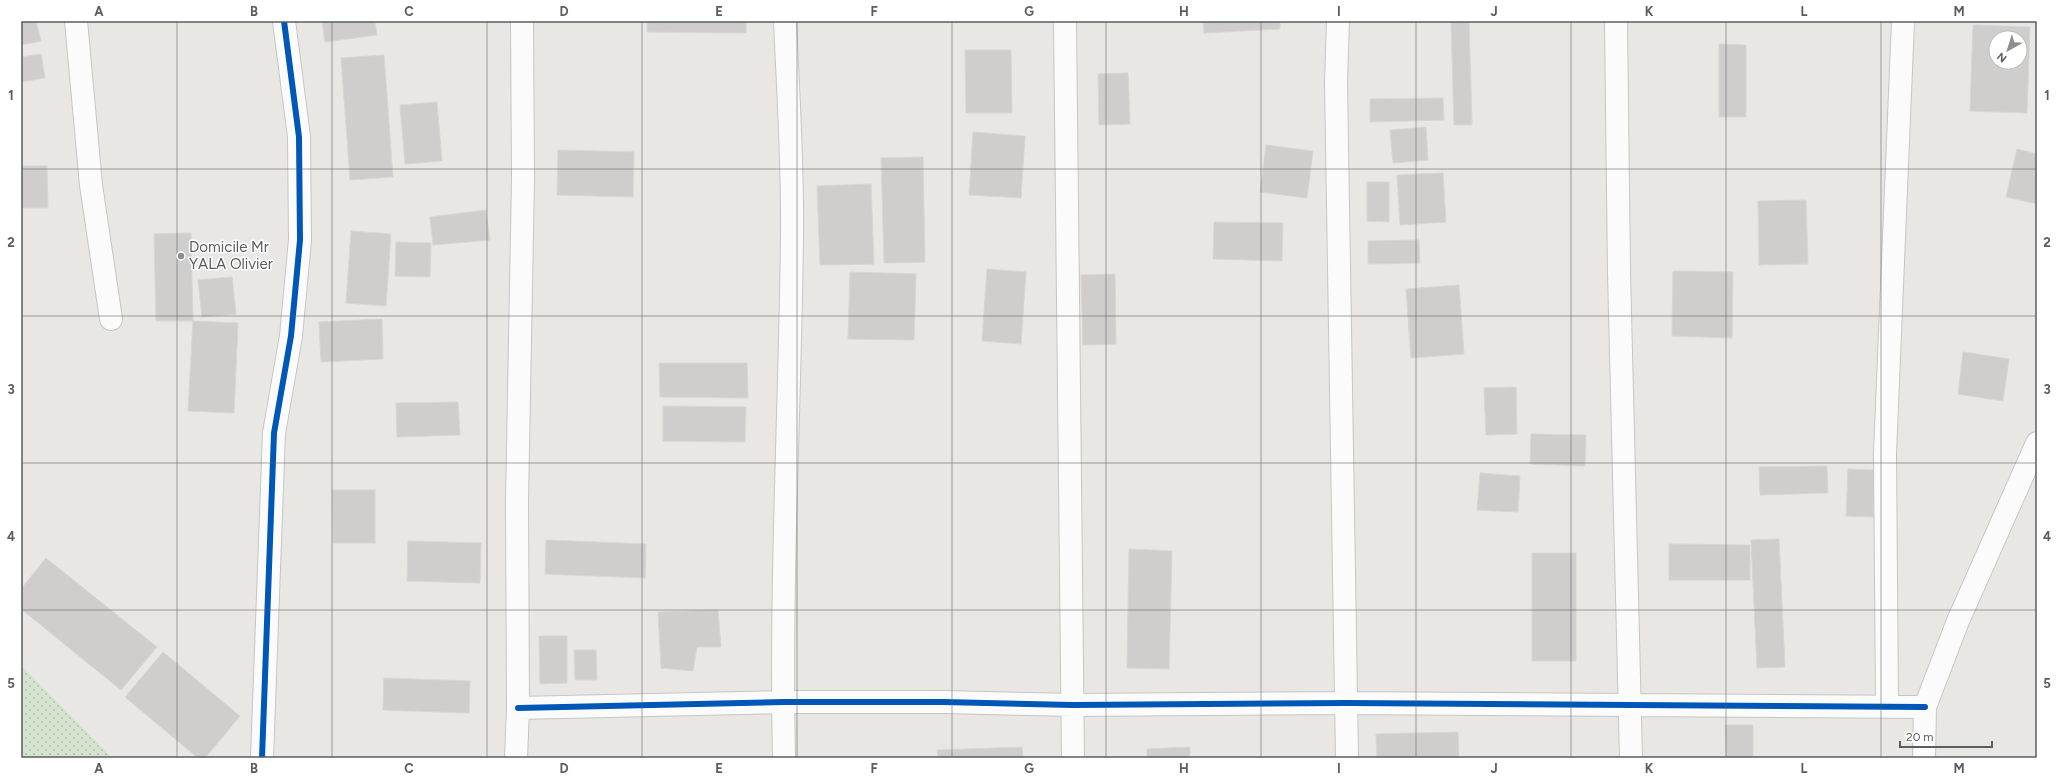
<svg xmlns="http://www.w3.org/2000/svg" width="2058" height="779" font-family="Figtree,sans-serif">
	<defs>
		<pattern id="grass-dots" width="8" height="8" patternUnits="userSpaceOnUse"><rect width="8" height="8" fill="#d4e4cf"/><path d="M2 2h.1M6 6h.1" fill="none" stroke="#afbcab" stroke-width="1.8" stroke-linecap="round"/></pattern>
	</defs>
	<rect width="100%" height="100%" fill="#e9e7e3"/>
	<!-- grass -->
	<path fill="url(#grass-dots)" d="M 21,665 L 110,756 L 113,758 L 21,758 Z"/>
	<!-- building -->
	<path fill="#cfcecc" stroke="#d8d6d2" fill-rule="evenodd" d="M 21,21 L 36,21 L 41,41 L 21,45 Z
		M 322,21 L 375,21 L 377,35 L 325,42 Z
		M 647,21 L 746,21 L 746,33 L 647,32 Z
		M 1203,21 L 1280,21 L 1280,29 L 1204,33 Z
		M 1451,21 L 1469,21 L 1472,125 L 1454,125 Z
		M 1973,25 L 2030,27 L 2027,113 L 1970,111 ZM 1996,38 L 2020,38 L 2020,62 L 1996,62 Z
		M 1719,44 L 1746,45 L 1746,117 L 1719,117 Z
		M 965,50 L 1011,50 L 1012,113 L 966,113 Z
		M 41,54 L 45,78 L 21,82 L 21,57 Z
		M 384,55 L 393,177 L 350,180 L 341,58 Z
		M 1128,73 L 1130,124 L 1099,125 L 1098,74 Z
		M 1443,98 L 1444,120 L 1370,122 L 1370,99 Z
		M 437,102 L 442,161 L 405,164 L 400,105 Z
		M 1426,127 L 1428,160 L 1393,163 L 1390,130 Z
		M 973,132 L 1025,136 L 1021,198 L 969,195 Z
		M 1266,145 L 1313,151 L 1307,198 L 1260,192 Z
		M 2017,149 L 2037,154 L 2037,204 L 2006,197 Z
		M 558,150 L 634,152 L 633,197 L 557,195 Z
		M 923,157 L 925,262 L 884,263 L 881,158 Z
		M 21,166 L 47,166 L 48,208 L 21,208 Z
		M 1443,173 L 1446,222 L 1400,225 L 1397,175 Z
		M 1367,182 L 1389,182 L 1389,222 L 1367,221 Z
		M 871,184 L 874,264 L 820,265 L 817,186 Z
		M 1806,200 L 1808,264 L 1759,265 L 1758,201 Z
		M 486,210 L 490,240 L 433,245 L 430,217 Z
		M 1214,222 L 1283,223 L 1282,261 L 1213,259 Z
		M 351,231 L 391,234 L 386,306 L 346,303 Z
		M 191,233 L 193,321 L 156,321 L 154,234 Z
		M 1419,240 L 1420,263 L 1368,264 L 1368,241 Z
		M 396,242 L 431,243 L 430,277 L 395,276 Z
		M 987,269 L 1026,272 L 1021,344 L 982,341 Z
		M 1673,271 L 1733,272 L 1732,338 L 1672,336 Z
		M 850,272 L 916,274 L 914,340 L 848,339 Z
		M 1115,274 L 1116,344 L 1083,345 L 1081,275 Z
		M 232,277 L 236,314 L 202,317 L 198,280 Z
		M 1459,285 L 1464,354 L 1411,358 L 1406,289 Z
		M 382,319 L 383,359 L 321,362 L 319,322 Z
		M 193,321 L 238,323 L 234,413 L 188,411 Z
		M 1963,352 L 2009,359 L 2003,401 L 1958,394 Z
		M 659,363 L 747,363 L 748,398 L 660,397 Z
		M 1516,387 L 1517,434 L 1486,435 L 1484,388 Z
		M 458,402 L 460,435 L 397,437 L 396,403 Z
		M 663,406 L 746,407 L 745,442 L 663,441 Z
		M 1531,434 L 1586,435 L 1585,466 L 1530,464 Z
		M 1827,466 L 1828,493 L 1760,495 L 1759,467 Z
		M 1848,469 L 1874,470 L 1873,517 L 1846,516 Z
		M 1480,473 L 1520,476 L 1518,512 L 1477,510 Z
		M 332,490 L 375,490 L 375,543 L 333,543 Z
		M 1779,539 L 1785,667 L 1757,668 L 1751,540 Z
		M 546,540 L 646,544 L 645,578 L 545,574 Z
		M 408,541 L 481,543 L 480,583 L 407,581 Z
		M 1669,544 L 1750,545 L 1750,580 L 1669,580 Z
		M 1129,549 L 1172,551 L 1169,669 L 1127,668 Z
		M 1532,553 L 1576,553 L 1576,661 L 1532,661 Z
		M 46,558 L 157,647 L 121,690 L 21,609 L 21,589 Z
		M 718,610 L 721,647 L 697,647 L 693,671 L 661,668 L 658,612 Z
		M 539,636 L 567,636 L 567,683 L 540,684 Z
		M 574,650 L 596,650 L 597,680 L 575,680 Z
		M 163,652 L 240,716 L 205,758 L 198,758 L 125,697 Z
		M 384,678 L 470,681 L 469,713 L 383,710 Z
		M 1725,725 L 1753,725 L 1753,758 L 1726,758 Z
		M 1458,732 L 1459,758 L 1377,758 L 1376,734 Z
		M 1022,747 L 1023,758 L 938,758 L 937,750 Z
		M 1190,747 L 1190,758 L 1147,758 L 1147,749 Z"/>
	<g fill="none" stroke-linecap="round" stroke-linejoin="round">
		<!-- minor casing -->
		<g stroke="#c5c6c5" stroke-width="24">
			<path id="minor" d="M 76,21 L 91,185 L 111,319
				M 1065,21 L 1073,758
				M 1338,21 L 1336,82 L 1347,758
				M 1616,21 L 1619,272 L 1631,758
				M 1887,705 L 1885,453 L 1903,21
				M 518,708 L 783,702 L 943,702 L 1073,705 L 1347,703 L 1925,707
				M 262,758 L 274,433 L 291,336 L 300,240 L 299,137 L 284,21
				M 516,758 L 518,708 L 517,501 L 523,179 L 522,21
				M 784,758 C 780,584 790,410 792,236 C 793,164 788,92 785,21
				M 1924,758 L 1925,707 L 1958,621 L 2037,443"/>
		</g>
		<!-- minor -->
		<use href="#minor" stroke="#fcfbfb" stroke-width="22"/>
		<!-- cycleway casing -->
		<g stroke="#fff" stroke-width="8">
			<path id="cycleway" d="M 518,708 L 783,702 L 943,702 L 1073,705 L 1347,703 L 1925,707
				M 262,758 L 274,433 L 291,336 L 300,240 L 299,137 L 284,21"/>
		</g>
		<!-- cycleway -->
		<use href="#cycleway" stroke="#0057b8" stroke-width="6"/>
	</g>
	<!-- grid -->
	<path fill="none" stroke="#595d60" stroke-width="1" stroke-opacity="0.55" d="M 177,21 L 177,758M 332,21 L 332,758M 487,21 L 487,758M 642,21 L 642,758M 797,21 L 797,758M 952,21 L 952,758M 1106,21 L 1106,758M 1261,21 L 1261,758M 1416,21 L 1416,758M 1571,21 L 1571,758M 1726,21 L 1726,758M 1881,21 L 1881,758M 21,169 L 2037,169M 21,316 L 2037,316M 21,463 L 2037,463M 21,610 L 2037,610"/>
	<!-- markers -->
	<circle fill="#8b8d8e" stroke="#fff" stroke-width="1.5" cx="181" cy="256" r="4"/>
	<g text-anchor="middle" stroke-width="3" stroke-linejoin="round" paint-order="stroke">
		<!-- poi labels -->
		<g font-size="15" fill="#595d60" stroke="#fff" text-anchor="start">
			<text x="189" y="252">Domicile Mr<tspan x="189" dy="17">YALA Olivier</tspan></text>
		</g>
	</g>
	<!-- border -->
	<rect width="2058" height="779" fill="none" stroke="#ffffff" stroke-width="44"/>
	<!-- north arrow -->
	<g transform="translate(2008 50) rotate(219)"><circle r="19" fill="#ffffff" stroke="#bdbebf"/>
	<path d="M0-3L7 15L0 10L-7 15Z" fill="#8b8d8e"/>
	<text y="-6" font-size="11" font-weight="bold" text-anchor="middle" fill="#595d60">N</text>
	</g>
	<!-- scale -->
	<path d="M1900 741v6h92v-6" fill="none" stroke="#595d60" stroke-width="2"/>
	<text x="1906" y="741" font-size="12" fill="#595d60" stroke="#ffffff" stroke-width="3" paint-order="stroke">20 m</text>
	<rect x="22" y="22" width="2014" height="735" fill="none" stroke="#595d60" stroke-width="1.5"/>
	<g font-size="13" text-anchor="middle" font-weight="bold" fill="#595d60">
		<text x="99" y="16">A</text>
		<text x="254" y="16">B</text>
		<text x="409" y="16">C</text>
		<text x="564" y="16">D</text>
		<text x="719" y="16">E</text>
		<text x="874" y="16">F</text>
		<text x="1029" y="16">G</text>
		<text x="1184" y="16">H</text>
		<text x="1339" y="16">I</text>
		<text x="1494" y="16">J</text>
		<text x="1649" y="16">K</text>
		<text x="1804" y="16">L</text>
		<text x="1959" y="16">M</text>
		<text x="11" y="100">1</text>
		<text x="2047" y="100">1</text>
		<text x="11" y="247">2</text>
		<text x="2047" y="247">2</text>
		<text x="11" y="394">3</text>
		<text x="2047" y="394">3</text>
		<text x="11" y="541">4</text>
		<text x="2047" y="541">4</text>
		<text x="11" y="688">5</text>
		<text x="2047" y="688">5</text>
		<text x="99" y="773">A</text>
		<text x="254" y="773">B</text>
		<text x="409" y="773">C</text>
		<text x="564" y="773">D</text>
		<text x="719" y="773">E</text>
		<text x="874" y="773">F</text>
		<text x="1029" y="773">G</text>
		<text x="1184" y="773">H</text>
		<text x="1339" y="773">I</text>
		<text x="1494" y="773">J</text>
		<text x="1649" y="773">K</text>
		<text x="1804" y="773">L</text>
		<text x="1959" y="773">M</text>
	</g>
</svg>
